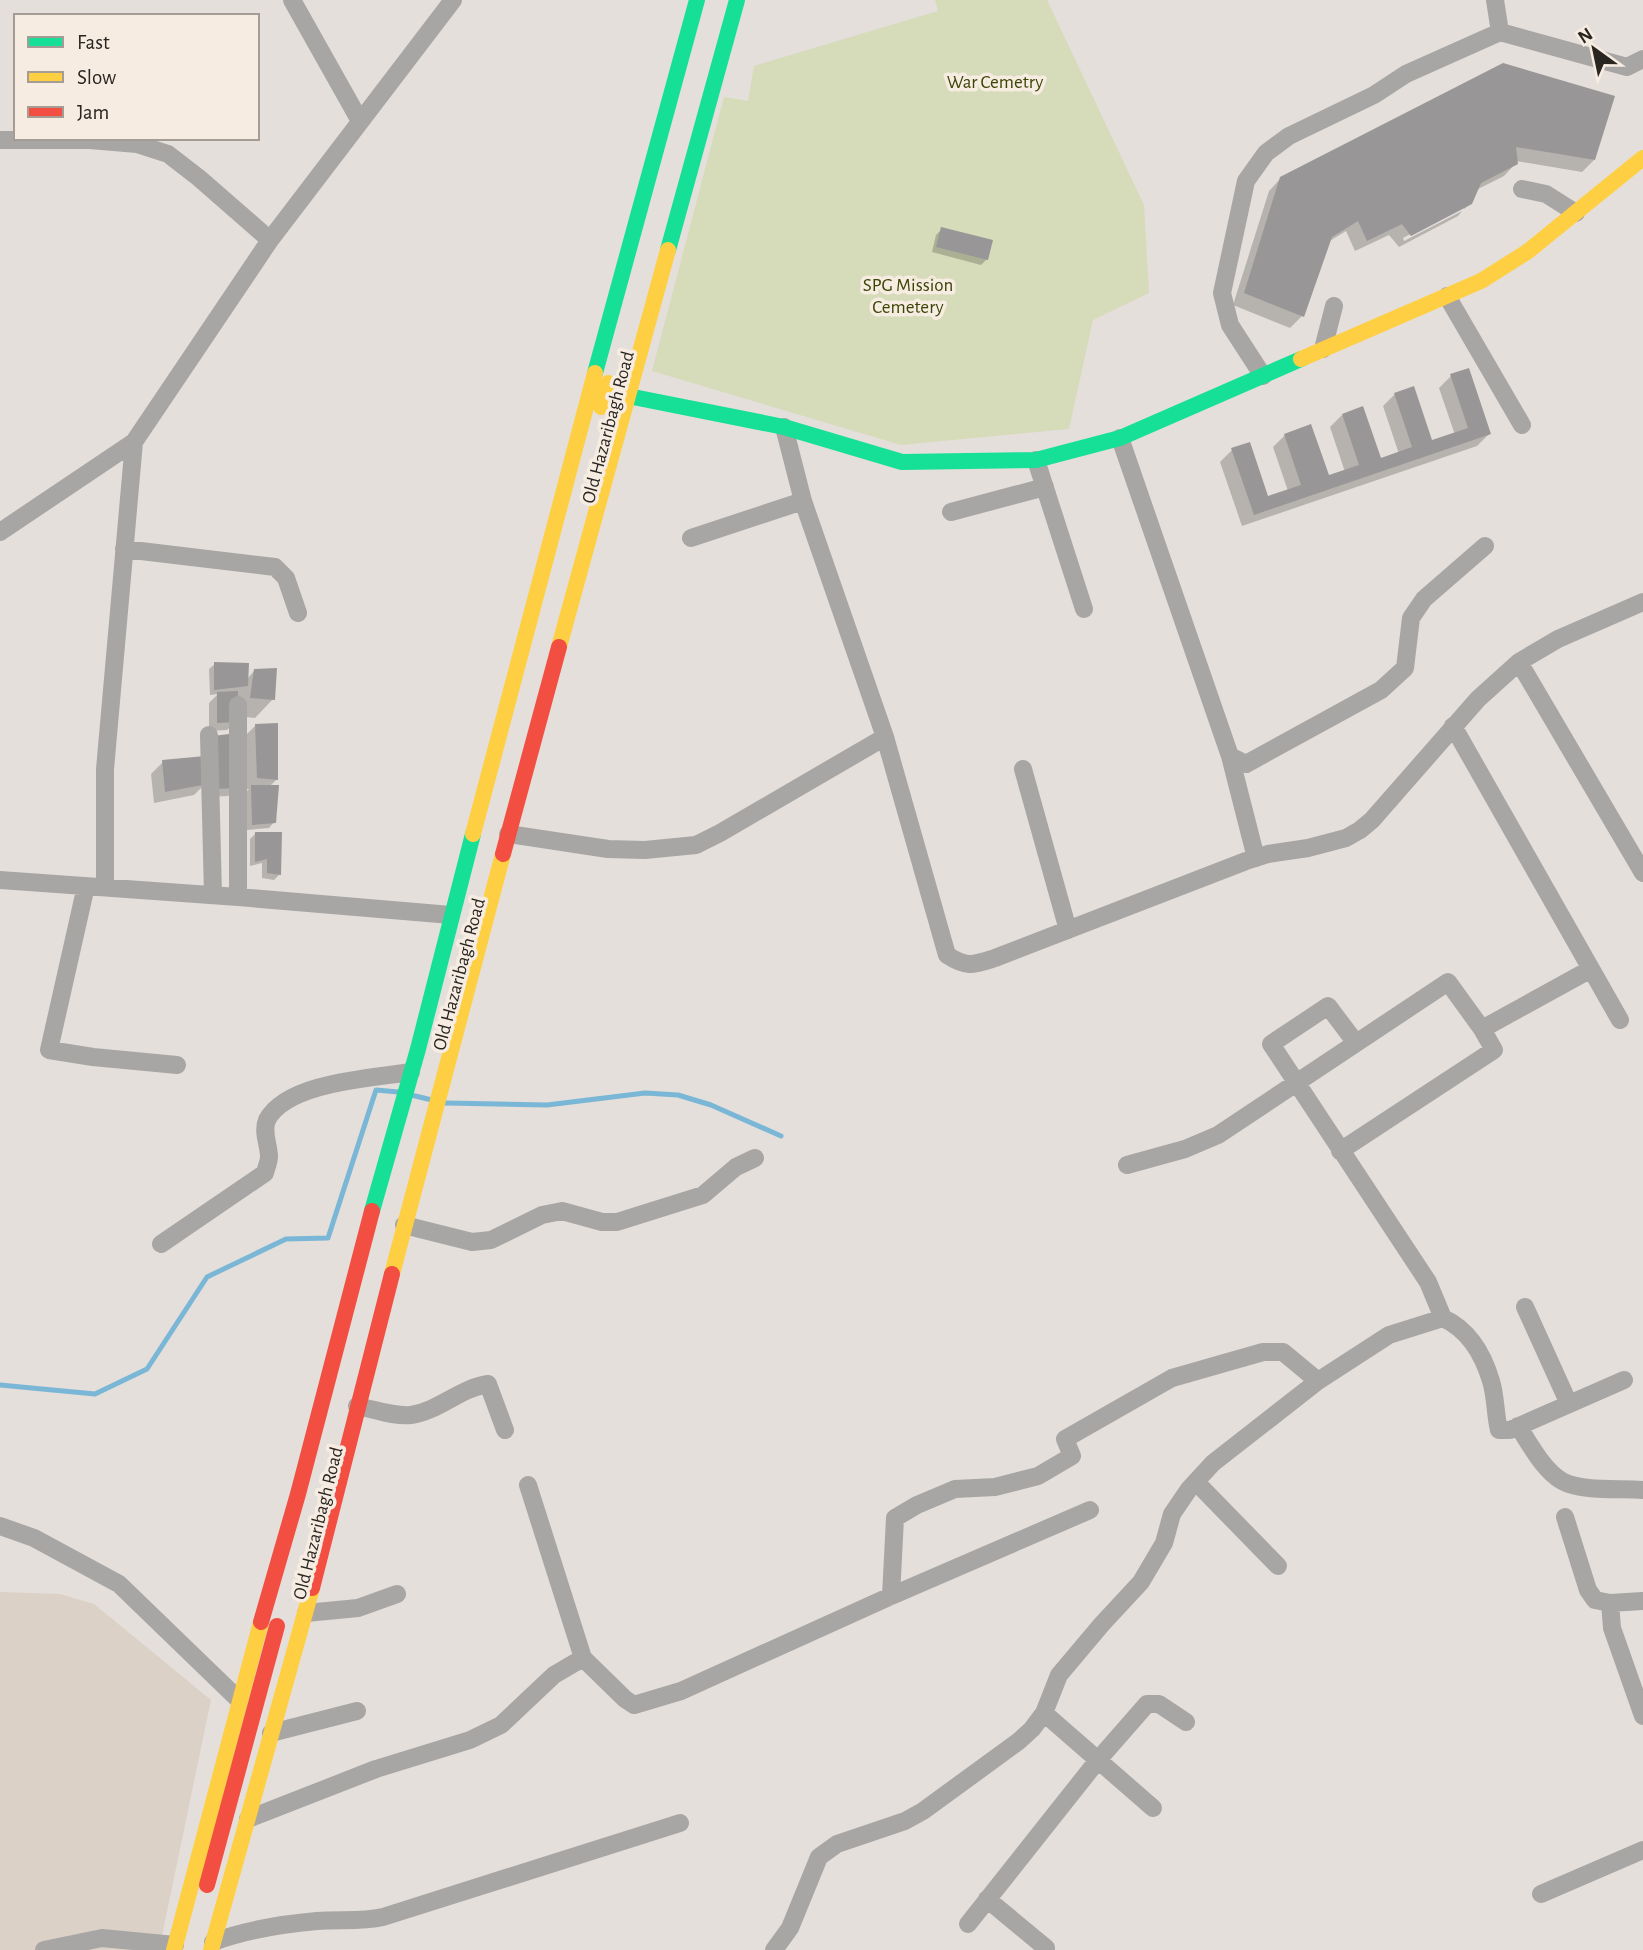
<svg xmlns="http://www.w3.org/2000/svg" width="1643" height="1950" font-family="'Alegreya Sans',sans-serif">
	<rect width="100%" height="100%" fill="#e4dfda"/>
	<!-- built -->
	<path fill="#dcd1c7" d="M 0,1592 L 60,1594 L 94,1604 L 211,1700 L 159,1950 L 0,1950 Z"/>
	<!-- green -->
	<path fill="#d6dbba" d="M 935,0 L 1047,0 L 1144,205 L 1149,293 L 1093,320 L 1069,429 L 901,445 L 652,371 L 724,97 L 748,101 L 754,66 L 938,11 Z"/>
	<!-- shadow -->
	<path fill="#0003" d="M 1503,65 L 1594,160 L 1582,172 L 1516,161 L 1516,163 L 1504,176 L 1476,190 L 1470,203 L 1464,209 L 1464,206 L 1403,238 L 1404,241 L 1462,211 L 1458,216 L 1399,247 L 1389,235 L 1355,251 L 1346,231 L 1328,242 L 1302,316 L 1290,328 L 1233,305 L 1269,191 L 1281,178 Z
		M 942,229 L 987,259 L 981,265 L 932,252 L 936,235 Z
		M 1451,376 L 1489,434 L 1477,446 L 1242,526 L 1220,462 L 1232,450 L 1267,499 L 1288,491 L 1273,447 L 1285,435 L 1328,478 L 1345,472 L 1330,427 L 1342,415 L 1380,460 L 1399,454 L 1383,406 L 1395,394 L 1431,443 L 1455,435 L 1439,388 Z
		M 215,664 L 247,679 L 255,670 L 273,699 L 255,718 L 236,716 L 236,721 L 227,730 L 209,731 L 209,703 L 218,694 L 210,695 L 209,669 Z
		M 255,726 L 277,779 L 269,787 L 274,822 L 269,828 L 247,830 L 246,792 L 249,789 L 246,789 L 243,738 Z
		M 163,762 L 237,787 L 228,796 L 206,797 L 206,783 L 194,795 L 154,803 L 151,774 Z
		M 255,834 L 279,875 L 274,880 L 262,878 L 262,863 L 250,866 L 250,839 Z"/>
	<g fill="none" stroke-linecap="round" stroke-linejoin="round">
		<!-- stream -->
		<path stroke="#7ab6d5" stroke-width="5" d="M 411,1095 L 432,1100
			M 445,1103 L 547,1105 L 645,1093 L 678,1095 L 711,1105 L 781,1136
			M 0,1385 L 95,1394 L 147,1369 L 207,1277 L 286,1239 L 328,1238 L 376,1090 L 398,1092"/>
	</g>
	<!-- building -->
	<path fill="#989696" d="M 1503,63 L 1615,96 L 1595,160 L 1516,147 L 1518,164 L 1481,183 L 1472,204 L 1411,236 L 1402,224 L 1367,241 L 1358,221 L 1332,237 L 1304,317 L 1244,293 L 1280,177 Z
		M 941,227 L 993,240 L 988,260 L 936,247 Z
		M 1469,368 L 1491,434 L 1254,515 L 1231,448 L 1250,442 L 1268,496 L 1301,485 L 1284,434 L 1311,424 L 1329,475 L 1359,465 L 1342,414 L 1363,406 L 1381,458 L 1412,447 L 1394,393 L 1414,386 L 1432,440 L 1468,428 L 1450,374 Z
		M 214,662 L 249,663 L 248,686 L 214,690 Z
		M 277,668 L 275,700 L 250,698 L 254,669 Z
		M 238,691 L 237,722 L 217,723 L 217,692 Z
		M 278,723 L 278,780 L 257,778 L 255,724 Z
		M 237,733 L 238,788 L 214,789 L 213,736 Z
		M 205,756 L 208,784 L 165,792 L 162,760 Z
		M 251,785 L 279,785 L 276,823 L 252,825 Z
		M 255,832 L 282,832 L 281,875 L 267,873 L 267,859 L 255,862 Z"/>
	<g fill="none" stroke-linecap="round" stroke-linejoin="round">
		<!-- street -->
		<path stroke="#a8a6a4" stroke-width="18" d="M 292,0 L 360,121
			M 1495,0 L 1500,32
			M 0,140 L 90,140 L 137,144 L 168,154 L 199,178 L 270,240
			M 1522,189 L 1546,194 L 1576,213
			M 1447,296 L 1522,425
			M 1323,349 L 1334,306
			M 1263,376 L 1230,325 L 1222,293 L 1246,181 L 1266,153 L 1289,136 L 1374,95 L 1406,74 L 1500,32 L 1627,67 L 1643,59
			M 784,427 L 803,501 L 885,737 L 947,955 C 967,968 973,965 995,958 L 1246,861 L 1268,854 L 1308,848 L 1346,838 L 1360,830 L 1372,820 L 1478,699 L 1519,662 L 1558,639 L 1643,602
			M 1120,438 L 1230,756 L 1246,764 L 1381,690 L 1405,668 L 1411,618 L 1424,599 L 1485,546
			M 1036,460 L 1084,609
			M 951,512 L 1045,487
			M 0,532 L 134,442 L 270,240 L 453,0
			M 691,538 L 803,501
			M 124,549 L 275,567 L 286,578 L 298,613
			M 1519,662 L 1643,873
			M 238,705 L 238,897
			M 1453,726 L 1620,1020
			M 209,735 L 213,895
			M 1230,756 L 1256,858
			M 1023,769 L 1068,930
			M 508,834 L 608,849 L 645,850 L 696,845 L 720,833 L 885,737
			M 0,880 L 238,897 L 451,915
			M 86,886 L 49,1050 L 93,1057 L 177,1065
			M 105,887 L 105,769 L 134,442
			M 1356,1043 L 1328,1006 L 1271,1044 L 1428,1282 L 1443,1318
			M 1340,1151 L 1494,1050 L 1482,1029
			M 1127,1165 L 1185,1149 L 1218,1135 L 1448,982 L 1482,1029 L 1591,969
			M 404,1225 L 472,1242 L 491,1240 L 542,1215 L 562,1211 L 602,1222 L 617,1222 L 703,1195 L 736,1167 L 755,1158
			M 161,1244 L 265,1173 C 266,1168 269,1162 269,1157 C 269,1145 262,1132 267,1120 C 287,1082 373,1078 411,1072
			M 1525,1307 L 1569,1404
			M 357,1406 C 373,1409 395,1417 411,1415 C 439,1411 460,1388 488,1384 L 505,1430
			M 1518,1426 C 1530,1444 1543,1470 1562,1481 C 1582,1492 1620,1488 1643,1490
			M 1196,1482 L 1278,1566
			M 528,1485 L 583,1658 L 625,1699 L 634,1705 L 681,1691 L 891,1596 L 1090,1510
			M 1565,1517 L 1588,1590 L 1595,1600 L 1610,1603
			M 0,1526 L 34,1538 L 119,1584 L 239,1700
			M 891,1596 L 895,1518 L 917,1505 L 955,1489 L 995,1487 L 1038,1476 L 1072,1456 L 1065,1439 L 1172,1378 L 1263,1352 L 1283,1352 L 1318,1381
			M 1643,1601 L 1610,1603 L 1612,1628 L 1643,1716
			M 306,1613 L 358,1608 L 397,1594
			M 1044,1713 L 1153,1808
			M 271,1733 L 357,1711
			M 248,1819 L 376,1769 L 470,1740 L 501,1725 L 554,1675 L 583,1658
			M 1541,1894 L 1643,1850
			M 987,1899 L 1046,1948
			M 968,1924 L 1098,1760 L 1147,1704 L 1159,1704 L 1186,1722
			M 213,1942 C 246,1930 282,1924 317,1921 C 339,1919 361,1922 383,1917 L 680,1823
			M 44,1950 L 102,1938 L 175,1945
			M 774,1950 L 790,1928 L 819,1857 L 837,1844 L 905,1821 L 923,1811 L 1019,1741 L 1032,1729 L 1044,1713 L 1059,1675 L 1102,1624 L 1141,1582 L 1164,1543 L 1172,1514 L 1189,1489 L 1213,1463 L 1318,1381 L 1389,1335 L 1443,1318 C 1469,1330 1483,1354 1491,1381 C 1496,1397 1495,1414 1499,1430 L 1510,1430 L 1624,1380"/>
		<!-- fast -->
		<path stroke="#16e098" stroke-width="16" d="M 668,250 L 737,0
			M 595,373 L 697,0
			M 613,393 L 784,427 L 902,462 L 1036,460 L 1120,438 L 1301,359
			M 372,1211 L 418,1049 L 473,834"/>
		<!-- slow -->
		<path stroke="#ffcf43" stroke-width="16" d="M 1301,359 L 1481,281 L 1527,252 L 1643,158
			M 559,647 L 668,250
			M 473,834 L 595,373
			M 392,1274 L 503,854
			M 174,1950 L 261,1622
			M 211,1950 L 312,1588"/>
		<!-- jam -->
		<path stroke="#f24e42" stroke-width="16" d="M 503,854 L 559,647
			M 312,1588 L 392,1274
			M 261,1622 L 298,1494 L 372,1211
			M 207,1885 L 277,1626"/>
		<!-- slow-bridge -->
		<path stroke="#ffcf43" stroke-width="16" d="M 601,407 L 608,383"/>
	</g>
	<g text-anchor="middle" stroke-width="7" stroke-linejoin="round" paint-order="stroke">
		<!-- park labels -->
		<g font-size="19" fill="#3b4404" stroke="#f6ece2">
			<text x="995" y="88">War Cemetry</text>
			<text x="908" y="291">SPG Mission<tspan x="908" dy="22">Cemetery</tspan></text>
		</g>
		<!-- street labels -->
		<g font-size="19" fill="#292521" stroke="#f6ece2">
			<text transform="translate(607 427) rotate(-75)" y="7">Old Hazaribagh Road</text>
			<text transform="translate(458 974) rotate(-75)" y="7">Old Hazaribagh Road</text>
			<text transform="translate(317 1523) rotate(-76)" y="7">Old Hazaribagh Road</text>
		</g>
	</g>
	<!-- legend -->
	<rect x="14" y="14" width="245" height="126" fill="#f6ece2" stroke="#a49c95" stroke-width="2"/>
	<rect x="28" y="37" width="35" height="10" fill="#16e098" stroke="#a49c95" stroke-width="2"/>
	<text x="77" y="49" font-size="21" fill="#292521">Fast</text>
	<rect x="28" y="72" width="35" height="10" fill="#ffcf43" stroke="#a49c95" stroke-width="2"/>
	<text x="77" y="84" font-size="21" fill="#292521">Slow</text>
	<rect x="28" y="107" width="35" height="10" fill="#f24e42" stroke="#a49c95" stroke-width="2"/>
	<text x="77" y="119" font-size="21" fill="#292521">Jam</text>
	<!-- north arrow -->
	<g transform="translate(1594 49) rotate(327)" stroke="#f6ece2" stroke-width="5" paint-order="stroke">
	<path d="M0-5L12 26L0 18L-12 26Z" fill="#292521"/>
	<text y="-10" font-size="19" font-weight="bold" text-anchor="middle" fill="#292521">N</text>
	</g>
</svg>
